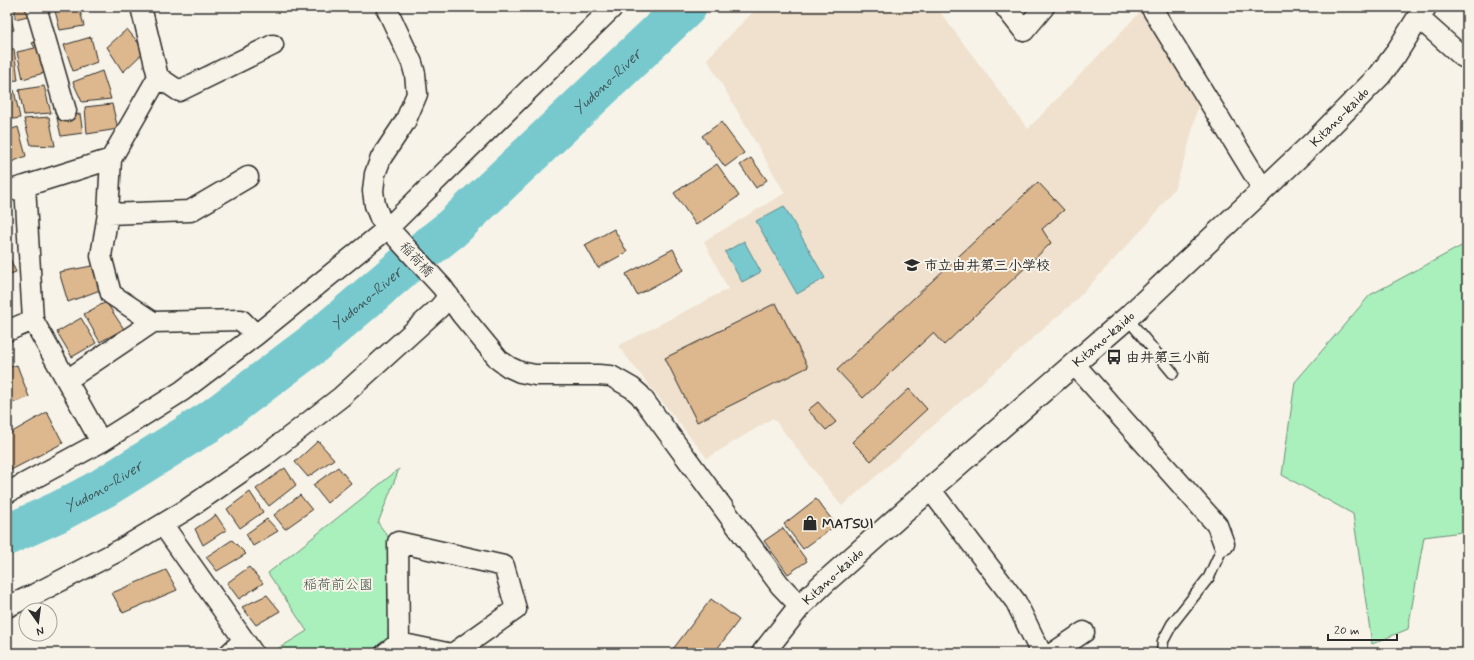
<svg xmlns="http://www.w3.org/2000/svg" width="1474" height="660" font-family="Mynerve,'Klee One',sans-serif">
	<rect width="100%" height="100%" fill="#f7f3e8"/>
	<filter id="ink" filterUnits="userSpaceOnUse"><feTurbulence type="fractalNoise" baseFrequency=".025" numOctaves="2"/><feDisplacementMap in="SourceGraphic" scale="8" xChannelSelector="R" yChannelSelector="G"/><feConvolveMatrix kernelMatrix="1 2 1 2 8 2 1 2 1" color-interpolation-filters="sRGB"/></filter>
	<g filter="url(#ink)">
		<!-- built -->
		<path fill="#efe1cd" d="M 758,7 L 936,7 L 1028,129 L 1145,7 L 1199,102 L 1186,155 L 1175,187 L 1150,221 L 1074,302 L 842,506 L 773,418 L 707,458 L 618,346 L 728,289 L 704,241 L 785,193 L 707,59 Z"/>
		<!-- green -->
		<path fill="#a9f0bc" stroke="#6a8e74" d="M 1467,243 L 1467,556 L 1462,532 L 1424,537 L 1408,629 L 1372,644 L 1353,514 L 1282,475 L 1295,382 L 1370,295 Z
			M 399,469 L 378,523 L 392,542 L 388,638 L 368,653 L 271,653 L 307,631 L 268,573 Z"/>
		<!-- water -->
		<path fill="#78c9ce" stroke="#598a8d" d="M 784,206 L 825,278 L 797,294 L 756,221 Z
			M 744,241 L 761,272 L 742,282 L 725,252 Z"/>
		<g fill="none" stroke-linecap="round" stroke-linejoin="round">
			<!-- river -->
			<path stroke="#78c9ce" stroke-width="41" id="s1" d="M 7,535 L 58,512 L 103,488 L 212,420 L 313,344 L 408,263 L 450,230 L 686,7"/>
		</g>
		<!-- building -->
		<path fill="#ddb88e" stroke="#2b2b2b" d="M 15,7 L 31,7 L 32,15 L 15,19 Z
			M 54,7 L 79,7 L 84,26 L 60,30 Z
			M 7,12 L 9,12 L 14,30 L 7,32 Z
			M 127,29 L 145,51 L 123,72 L 107,47 Z
			M 91,37 L 97,62 L 73,71 L 64,45 Z
			M 39,41 L 47,72 L 23,79 L 17,52 L 35,48 L 32,43 Z
			M 7,48 L 14,49 L 18,80 L 7,81 Z
			M 102,71 L 111,99 L 82,102 L 73,82 Z
			M 44,86 L 51,113 L 24,115 L 19,90 Z
			M 14,90 L 20,118 L 7,120 L 7,91 Z
			M 112,104 L 118,129 L 87,134 L 85,107 Z
			M 80,114 L 83,133 L 61,136 L 57,118 Z
			M 49,117 L 55,146 L 31,145 L 24,119 Z
			M 721,122 L 744,153 L 725,167 L 702,136 Z
			M 18,127 L 26,156 L 7,164 L 7,131 Z
			M 751,158 L 767,180 L 756,188 L 740,165 Z
			M 717,164 L 739,196 L 696,225 L 674,193 Z
			M 1038,182 L 1064,210 L 1042,229 L 1051,243 L 944,345 L 933,333 L 863,398 L 837,370 Z
			M 614,229 L 627,252 L 598,268 L 585,245 Z
			M 673,249 L 684,270 L 637,295 L 626,274 Z
			M 7,252 L 16,272 L 7,275 Z
			M 92,266 L 100,290 L 68,302 L 59,272 Z
			M 106,302 L 124,329 L 100,342 L 84,314 Z
			M 776,303 L 808,367 L 697,422 L 665,358 Z
			M 81,318 L 96,343 L 72,357 L 57,332 Z
			M 17,365 L 29,397 L 7,405 L 7,368 Z
			M 909,389 L 927,409 L 871,461 L 852,442 Z
			M 818,402 L 836,422 L 826,430 L 808,410 Z
			M 47,412 L 63,443 L 11,470 L 7,461 L 7,435 Z
			M 318,441 L 334,459 L 308,477 L 295,462 Z
			M 338,467 L 351,483 L 327,503 L 313,485 Z
			M 285,468 L 296,485 L 269,506 L 256,489 Z
			M 250,492 L 263,512 L 240,528 L 227,509 Z
			M 300,495 L 312,510 L 285,529 L 274,515 Z
			M 816,499 L 836,525 L 803,549 L 784,524 Z
			M 216,515 L 226,530 L 203,545 L 195,529 Z
			M 267,519 L 278,531 L 253,546 L 246,534 Z
			M 783,528 L 807,561 L 788,574 L 764,541 Z
			M 232,540 L 246,554 L 217,571 L 206,557 Z
			M 249,567 L 263,583 L 239,599 L 227,583 Z
			M 166,570 L 177,590 L 123,613 L 112,593 Z
			M 267,595 L 280,611 L 256,625 L 242,607 Z
			M 711,599 L 739,620 L 714,653 L 670,653 Z"/>
		<g fill="none" stroke-linecap="round" stroke-linejoin="round">
			<!-- lane casing -->
			<g stroke="#2b2b2b" stroke-width="13">
				<path id="lane" d="M 1127,318 L 1173,373
					M 1162,653 L 1163,641 L 1172,624 L 1209,577 L 1224,544"/>
			</g>
			<!-- street casing -->
			<g stroke="#2b2b2b" stroke-width="23">
				<path id="street" d="M 36,7 L 66,111
					M 141,7 L 158,77
					M 386,7 L 412,63 L 415,74 L 417,94 L 405,122 L 381,158 L 375,174 L 373,191 L 375,205 L 380,218 L 388,228 L 442,287 L 462,315 L 499,360 L 509,367 L 520,372 L 535,375 L 598,375 L 611,376 L 632,388 L 640,395 L 780,585 L 800,606
					M 1005,7 L 1024,31 L 1044,7
					M 1151,7 L 1263,189
					M 1419,18 L 1463,57 L 1467,58
					M 25,186 L 111,159
					M 7,191 L 25,186 L 33,320 L 101,442
					M 108,214 L 190,211 L 248,177
					M 153,322 L 241,320 L 256,335
					M 7,331 L 33,320
					M 1074,364 L 1217,525 L 1224,544
					M 67,380 L 153,322 L 111,294 L 101,256 L 108,214 L 111,159 L 158,77 L 179,91 L 273,45
					M 930,489 L 1016,602 L 1041,653
					M 7,493 L 101,442 L 182,391 L 256,335 L 388,228 L 613,7
					M 163,525 L 253,653
					M 7,607 L 35,594 L 120,550 L 186,510 L 266,455 L 341,397 L 439,308 L 449,296
					M 399,643 L 398,542 L 504,566 L 516,609 L 454,653
					M 230,653 L 244,640
					M 386,653 L 399,643 L 447,653
					M 1053,653 L 1084,632"/>
			</g>
			<!-- secondary casing -->
			<g stroke="#2b2b2b" stroke-width="25">
				<g id="secondary">
					<path id="s2" d="M 763,653 L 800,606 L 824,583 L 930,489 L 1127,318 L 1314,142 L 1380,75 L 1395,55 L 1425,7"/>
				</g>
			</g>
			<!-- lane -->
			<use href="#lane" stroke="#f7f3e8" stroke-width="10"/>
			<!-- street -->
			<use href="#street" stroke="#f7f3e8" stroke-width="20"/>
			<!-- secondary -->
			<use href="#secondary" stroke="#f7f3e8" stroke-width="22"/>
		</g>
	</g>
	<!-- icons -->
	<defs>
		<g id="school-bare" transform="scale(1.2)"><path d="M0-5L7-2L0 1L-7-2ZM-4 1L0 2.5L4 1V4Q0 6-4 4Z" fill="#2b2b2b" stroke="#f7f3e8" stroke-width="2.5" paint-order="stroke"/></g>
		<g id="bus-bare" transform="scale(1.2)"><path d="M-5-6H5V4H4V6H2V4H-2V6H-4V4H-5ZM-3.5-4V0h7V-4ZM-3.5 1.2v1.5H-2V1.2ZM2 1.2v1.5H3.5V1.2Z" fill="#2b2b2b" stroke="#f7f3e8" stroke-width="2.5" paint-order="stroke"/></g>
		<g id="shop-bare" transform="scale(1.2)"><path d="M-5-2.5h2.3a2.7 3.5 0 0 1 5.4 0H5L5.5 6h-11ZM-1.5-2.5h3a1.5 2.3 0 0 0-3 0Z" fill="#2b2b2b" stroke="#f7f3e8" stroke-width="2.5" paint-order="stroke"/></g>
	</defs>
	<g fill-rule="evenodd">
		<use href="#school-bare" x="912" y="265"/>
		<use href="#bus-bare" x="1114" y="357"/>
		<use href="#shop-bare" x="810" y="523"/>
	</g>
	<g text-anchor="middle" stroke-width="4" stroke-linejoin="round" paint-order="stroke">
		<!-- street labels -->
		<g font-size="14" fill="#2b2b2b" stroke="#f7f3e8">
			<text dy="5" stroke="none"><textPath href="#s2" startOffset="788">Kitano-kaido</textPath></text>
			<text transform="translate(417 259) rotate(47)" y="5">稲荷橋</text>
			<text dy="5" stroke="none"><textPath href="#s2" startOffset="464">Kitano-kaido</textPath></text>
			<text dy="5" stroke="none"><textPath href="#s2" startOffset="104">Kitano-kaido</textPath></text>
		</g>
		<!-- poi labels -->
		<g font-size="14" font-weight="bold" fill="#2b2b2b" stroke="#f7f3e8" text-anchor="start">
			<text x="924" y="270">市立由井第三小学校</text>
			<text x="1126" y="362">由井第三小前</text>
			<text x="822" y="528">MATSUI</text>
		</g>
		<!-- park labels -->
		<g font-size="14" fill="#445248" stroke="#f7f3e8">
			<text x="338" y="589">稲荷前公園</text>
		</g>
		<!-- water labels -->
		<g font-size="15" font-style="italic" fill="#425a5c" stroke="#f7f3e8">
			<text dy="5" stroke="none"><textPath href="#s1" startOffset="756">Yudono-River</textPath></text>
			<text dy="5" stroke="none"><textPath href="#s1" startOffset="432">Yudono-River</textPath></text>
			<text dy="5" stroke="none"><textPath href="#s1" startOffset="108">Yudono-River</textPath></text>
		</g>
	</g>
	<!-- margin -->
	<rect width="1474" height="660" fill="none" stroke="#f7f3e8" stroke-width="24"/>
	<rect x="12" y="12" width="1450" height="636" fill="none" stroke="#2b2b2b" stroke-width="1.5" filter="url(#ink)"/>
	<!-- north arrow -->
	<g transform="translate(38 622) rotate(166)"><circle r="19" fill="#f7f3e8" stroke="#a5a39c"/>
	<path d="M0-3L7 15L0 10L-7 15Z" fill="#2b2b2b"/>
	<text y="-6" font-size="11" font-weight="bold" text-anchor="middle" fill="#2b2b2b">N</text>
	</g>
	<!-- scale -->
	<path d="M1328 634v6h69v-6" fill="none" stroke="#2b2b2b" stroke-width="2"/>
	<text x="1334" y="634" font-size="12" fill="#2b2b2b" stroke="#f7f3e8" stroke-width="3" paint-order="stroke">20 m</text>
</svg>
